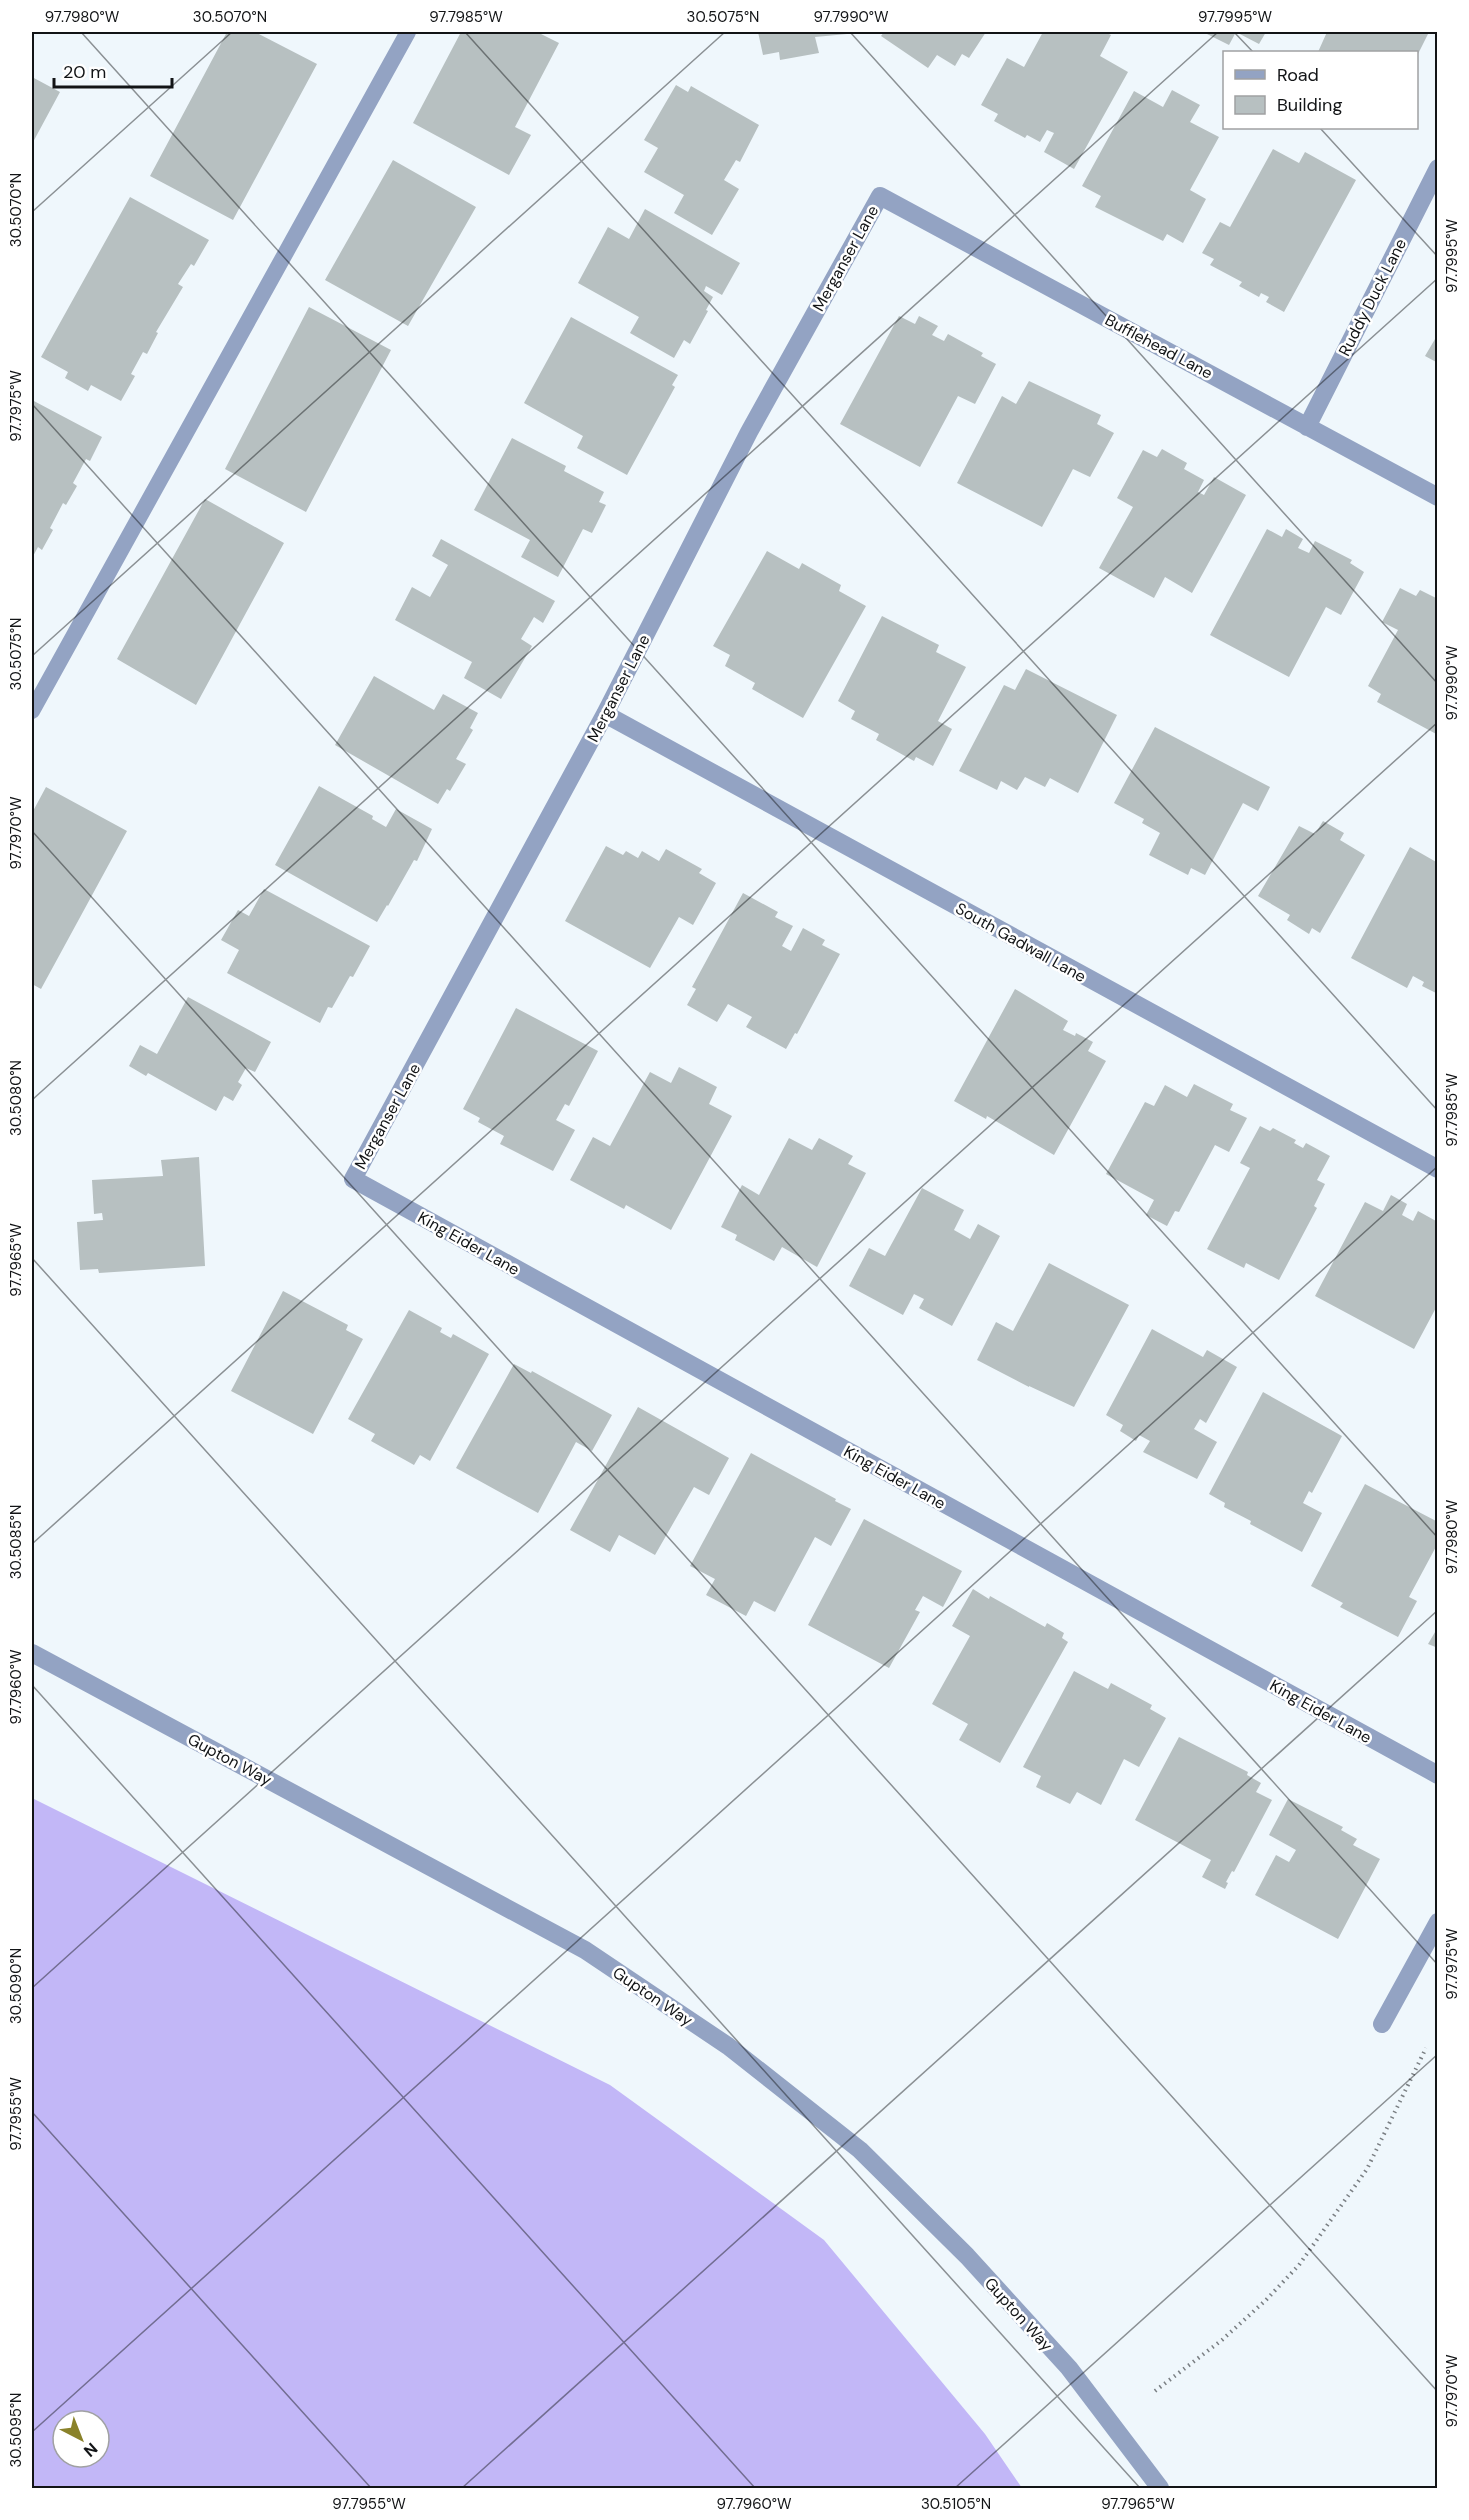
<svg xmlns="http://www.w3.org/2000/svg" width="1469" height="2520" font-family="'DM Sans',sans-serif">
	<rect width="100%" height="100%" fill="#eff7fc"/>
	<!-- forest -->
	<path fill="#c2b7f7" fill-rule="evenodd" d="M 32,1798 L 610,2085 L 824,2240 L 985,2434 L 1022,2488 L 32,2488 ZM 63,2421 L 99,2421 L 99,2457 L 63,2457 Z"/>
	<!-- building -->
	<path fill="#b7c0c1" d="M 227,32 L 255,32 L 317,64 L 233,220 L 150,176 Z
		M 461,32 L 537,32 L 559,43 L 515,127 L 531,135 L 509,175 L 413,123 Z
		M 758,32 L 846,32 L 847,34 L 815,37 L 819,53 L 780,60 L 779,52 L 763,55 Z
		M 884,32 L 986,32 L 969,58 L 962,54 L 955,66 L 937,55 L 928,68 L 881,36 Z
		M 1043,32 L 1105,32 L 1111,35 L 1100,56 L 1128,72 L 1074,169 L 1044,152 L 1054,133 L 1047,130 L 1040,142 L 1027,135 L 1025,138 L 994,121 L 998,114 L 981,105 L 1007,58 L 1024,67 Z
		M 1203,32 L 1266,32 L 1259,44 L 1236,32 L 1229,45 Z
		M 1327,32 L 1429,32 L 1416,58 L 1416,52 L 1318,52 Z
		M 32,77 L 60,92 L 32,144 Z
		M 676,85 L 688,92 L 691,86 L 759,125 L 740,162 L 736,160 L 724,180 L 739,189 L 712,235 L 674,213 L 684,195 L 644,172 L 658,148 L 644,140 Z
		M 1172,90 L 1200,105 L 1190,122 L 1219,137 L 1190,190 L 1206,199 L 1183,243 L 1167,234 L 1163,241 L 1095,207 L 1101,196 L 1082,186 L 1134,91 L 1163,107 Z
		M 1273,149 L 1299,163 L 1305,152 L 1356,180 L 1284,312 L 1266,302 L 1269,297 L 1261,293 L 1259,297 L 1239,286 L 1242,282 L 1210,265 L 1214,259 L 1202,253 L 1220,222 L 1230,227 Z
		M 393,160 L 476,207 L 408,326 L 325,280 Z
		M 130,197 L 209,240 L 194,266 L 191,264 L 178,284 L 183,287 L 156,332 L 158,333 L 147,354 L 143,352 L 131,374 L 135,376 L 121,401 L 91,385 L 88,391 L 65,378 L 68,372 L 41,357 Z
		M 645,209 L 740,263 L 722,295 L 706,286 L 704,291 L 713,297 L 706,310 L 708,311 L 690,344 L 684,340 L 674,358 L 630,333 L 639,317 L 578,283 L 608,227 L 629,239 Z
		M 309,307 L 391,350 L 306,512 L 225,469 Z
		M 899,316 L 915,324 L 919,316 L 938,326 L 932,335 L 944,341 L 948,334 L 983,353 L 981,356 L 996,364 L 975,404 L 958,396 L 920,467 L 840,424 Z
		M 571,317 L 678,375 L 672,385 L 675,387 L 627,475 L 577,448 L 583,436 L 524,403 Z
		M 1438,334 L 1438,363 L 1425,356 Z
		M 1029,381 L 1101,415 L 1097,424 L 1114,433 L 1090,477 L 1073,469 L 1042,527 L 957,483 L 1002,396 L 1016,404 Z
		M 32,400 L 102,437 L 90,461 L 86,459 L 73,483 L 77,486 L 66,505 L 63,503 L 50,528 L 53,530 L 42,550 L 38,547 L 32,558 Z
		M 512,438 L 566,466 L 564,471 L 604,492 L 599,502 L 606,505 L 592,533 L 583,529 L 558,577 L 521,557 L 530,540 L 474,510 Z
		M 1162,449 L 1187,463 L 1184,469 L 1204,480 L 1198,492 L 1204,495 L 1214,477 L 1246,495 L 1192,593 L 1165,577 L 1154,598 L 1099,568 L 1133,507 L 1117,498 L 1143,450 L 1157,457 Z
		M 205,499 L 284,543 L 196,705 L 117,659 Z
		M 1267,529 L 1282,537 L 1286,529 L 1303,539 L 1298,548 L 1309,553 L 1315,541 L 1352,560 L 1350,563 L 1364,572 L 1341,615 L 1326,607 L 1289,677 L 1210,635 Z
		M 441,539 L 555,601 L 543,623 L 534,617 L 521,639 L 532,646 L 501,699 L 464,678 L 472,662 L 395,620 L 412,587 L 430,597 L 448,565 L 432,556 Z
		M 767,551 L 799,569 L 802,563 L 841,585 L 839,591 L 866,606 L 803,718 L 752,689 L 755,683 L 725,666 L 730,655 L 713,646 Z
		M 1400,588 L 1416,596 L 1420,590 L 1438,599 L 1438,735 L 1377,702 L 1381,694 L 1368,686 L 1398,630 L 1382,622 Z
		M 882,616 L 939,645 L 936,652 L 966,667 L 938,721 L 952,729 L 933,766 L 916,757 L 914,761 L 876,740 L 879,734 L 851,719 L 855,711 L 838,701 Z
		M 1026,669 L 1117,715 L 1078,793 L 1050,778 L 1045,787 L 1025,777 L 1017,790 L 1001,781 L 997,790 L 959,771 L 1004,685 L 1015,690 Z
		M 374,676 L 434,710 L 443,694 L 478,713 L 470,728 L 473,730 L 456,759 L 466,764 L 450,791 L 447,789 L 438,804 L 335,745 Z
		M 1155,727 L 1270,787 L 1258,811 L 1243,803 L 1205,875 L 1191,868 L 1188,875 L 1149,855 L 1160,833 L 1142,823 L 1144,819 L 1114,803 Z
		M 319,786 L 373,816 L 372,819 L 386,827 L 396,809 L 432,829 L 417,861 L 414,860 L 388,906 L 387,905 L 377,922 L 275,865 Z
		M 46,787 L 127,831 L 41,989 L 32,984 L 32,813 Z
		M 1323,821 L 1344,833 L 1340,840 L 1365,855 L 1320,933 L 1312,928 L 1309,934 L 1287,920 L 1290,915 L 1258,896 L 1299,826 L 1315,834 Z
		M 606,846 L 623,855 L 626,851 L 638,858 L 642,851 L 659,861 L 666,849 L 702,869 L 699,873 L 716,883 L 693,925 L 679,917 L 650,968 L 565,921 Z
		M 1410,847 L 1438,863 L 1438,994 L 1422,986 L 1424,982 L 1413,976 L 1407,988 L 1351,958 Z
		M 264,889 L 370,946 L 353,977 L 350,976 L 332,1008 L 328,1007 L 320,1023 L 227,973 L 239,950 L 221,940 L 238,910 L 249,916 Z
		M 743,893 L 778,912 L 775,917 L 793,926 L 782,946 L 791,951 L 803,928 L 825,940 L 822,945 L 840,954 L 797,1034 L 795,1033 L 786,1049 L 746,1027 L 752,1017 L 728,1004 L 717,1022 L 687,1005 L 696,989 L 692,987 Z
		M 1015,989 L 1068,1021 L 1063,1030 L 1075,1036 L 1076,1033 L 1093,1042 L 1088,1051 L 1106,1061 L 1054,1155 L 987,1116 L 986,1119 L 954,1101 Z
		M 188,997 L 271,1042 L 255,1072 L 246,1068 L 238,1082 L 242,1085 L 233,1101 L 224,1096 L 216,1111 L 148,1073 L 146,1076 L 129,1066 L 140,1045 L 157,1054 Z
		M 516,1008 L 598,1051 L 569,1106 L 565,1104 L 556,1120 L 575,1130 L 553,1171 L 500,1144 L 504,1136 L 478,1122 L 480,1118 L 463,1109 Z
		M 679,1067 L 717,1087 L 709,1104 L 732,1116 L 671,1230 L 626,1205 L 624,1209 L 570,1180 L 593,1137 L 610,1146 L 650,1072 L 671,1083 Z
		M 1194,1084 L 1233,1104 L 1230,1110 L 1247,1118 L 1229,1152 L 1215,1145 L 1179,1212 L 1175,1211 L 1167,1226 L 1146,1215 L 1154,1200 L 1106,1174 L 1145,1102 L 1154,1106 L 1165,1085 L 1187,1097 Z
		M 1260,1126 L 1270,1131 L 1273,1128 L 1296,1140 L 1294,1143 L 1303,1148 L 1306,1143 L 1330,1156 L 1317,1180 L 1325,1184 L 1314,1206 L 1317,1208 L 1279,1280 L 1246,1263 L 1244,1268 L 1207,1249 L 1250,1168 L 1240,1163 Z
		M 789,1138 L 812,1150 L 819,1138 L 853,1156 L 848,1164 L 866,1173 L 817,1267 L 782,1247 L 774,1261 L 735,1240 L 737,1235 L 721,1227 L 742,1185 L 759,1195 Z
		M 199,1157 L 205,1266 L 99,1273 L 98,1269 L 80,1270 L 77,1222 L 103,1220 L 102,1213 L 94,1214 L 92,1180 L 163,1176 L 161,1160 Z
		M 922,1188 L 964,1210 L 954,1230 L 970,1239 L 978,1224 L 1000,1236 L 952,1326 L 919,1308 L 924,1299 L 914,1294 L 903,1315 L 849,1286 L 869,1248 L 885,1256 Z
		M 1391,1195 L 1407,1204 L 1402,1215 L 1413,1221 L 1418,1211 L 1436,1221 L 1438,1217 L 1438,1304 L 1414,1349 L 1315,1296 L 1365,1202 L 1383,1211 Z
		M 1049,1263 L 1129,1305 L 1074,1407 L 1029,1386 L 1029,1387 L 977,1360 L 996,1322 L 1013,1331 Z
		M 283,1291 L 348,1325 L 346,1330 L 363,1339 L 313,1434 L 231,1391 Z
		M 409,1310 L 442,1328 L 440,1332 L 451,1338 L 453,1334 L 489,1354 L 430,1461 L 420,1455 L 414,1465 L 371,1441 L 375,1434 L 348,1419 Z
		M 1152,1329 L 1203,1357 L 1207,1350 L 1237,1367 L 1206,1423 L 1200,1419 L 1194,1429 L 1217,1442 L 1197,1479 L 1143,1452 L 1150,1441 L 1139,1435 L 1136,1441 L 1120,1431 L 1123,1425 L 1106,1415 Z
		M 514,1364 L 531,1373 L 532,1371 L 612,1415 L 592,1451 L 576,1442 L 538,1513 L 456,1468 Z
		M 1263,1392 L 1342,1436 L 1312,1493 L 1309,1491 L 1303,1503 L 1322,1513 L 1302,1552 L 1250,1524 L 1251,1521 L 1224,1507 L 1225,1503 L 1209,1494 Z
		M 638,1407 L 729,1458 L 709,1495 L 694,1487 L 655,1555 L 619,1535 L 610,1552 L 570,1530 Z
		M 751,1453 L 836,1499 L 835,1501 L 851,1509 L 831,1546 L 815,1537 L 775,1612 L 754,1601 L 746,1616 L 706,1595 L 715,1579 L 690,1566 Z
		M 1365,1484 L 1438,1522 L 1438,1543 L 1409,1597 L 1417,1601 L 1398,1637 L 1340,1607 L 1343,1603 L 1311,1586 Z
		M 864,1519 L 962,1571 L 943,1607 L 923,1596 L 915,1610 L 920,1612 L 889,1668 L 808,1625 Z
		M 973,1589 L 989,1599 L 990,1596 L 1045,1627 L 1047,1623 L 1064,1633 L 1062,1638 L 1068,1642 L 1000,1763 L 959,1740 L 968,1724 L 932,1704 L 970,1636 L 952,1626 Z
		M 1438,1627 L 1438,1648 L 1428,1644 Z
		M 1074,1671 L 1108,1689 L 1111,1683 L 1152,1705 L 1150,1709 L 1166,1718 L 1139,1767 L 1124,1759 L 1101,1805 L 1077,1792 L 1070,1804 L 1036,1787 L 1041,1776 L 1023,1767 Z
		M 1179,1737 L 1248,1772 L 1247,1775 L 1261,1783 L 1256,1792 L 1272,1800 L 1234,1872 L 1232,1871 L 1226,1882 L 1228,1883 L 1225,1889 L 1202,1877 L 1211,1860 L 1135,1820 Z
		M 1288,1799 L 1343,1827 L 1341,1830 L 1357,1839 L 1353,1845 L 1380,1859 L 1338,1939 L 1255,1895 L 1276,1855 L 1289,1862 L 1296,1850 L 1269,1835 Z"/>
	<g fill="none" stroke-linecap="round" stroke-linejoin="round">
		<!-- path -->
		<path stroke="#7a7f83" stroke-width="4" stroke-dasharray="1.5 4.5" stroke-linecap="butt" d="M 1155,2391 L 1222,2340 L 1266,2300 L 1299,2265 L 1367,2169 L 1426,2048"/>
		<!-- lane -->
		<path stroke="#93a3c3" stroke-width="16" d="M 32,711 L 408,32"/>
		<!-- street -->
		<path stroke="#93a3c3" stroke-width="18" d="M 1307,427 L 1438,168
			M 1438,497 L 880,196 L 749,432 L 605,714 L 353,1179 L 1438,1775
			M 605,714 L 1438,1169
			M 32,1653 L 585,1950 L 728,2046 L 860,2150 L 967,2256 L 1069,2368 L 1160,2488
			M 1382,2024 L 1438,1922"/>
	</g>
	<!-- ticks -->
	<path fill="none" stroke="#121416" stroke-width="1.5" stroke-opacity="0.45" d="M 81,32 L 1438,1538M 465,32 L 1438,1111M 850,32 L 1438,684M 1234,32 L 1253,52M 1320,128 L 1438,257M 32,212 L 232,32M 32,404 L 1438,1965M 32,656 L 725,32M 32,831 L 1438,2392M 32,1100 L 1218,32M 32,1258 L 1140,2488M 32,1544 L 1438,278M 32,1685 L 755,2488M 32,1988 L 1438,722M 32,2112 L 371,2488M 32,2432 L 1438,1166M 462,2488 L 1438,1610M 955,2488 L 1438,2054"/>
	<g text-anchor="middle" stroke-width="5" stroke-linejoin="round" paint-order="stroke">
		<!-- street labels -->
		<g font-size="16" fill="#121416" stroke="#fff">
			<text transform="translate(845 258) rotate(-61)" y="6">Merganser Lane</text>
			<text transform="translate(1372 297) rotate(-63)" y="6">Ruddy Duck Lane</text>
			<text transform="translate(1159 346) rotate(28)" y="6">Bufflehead Lane</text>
			<text transform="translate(618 688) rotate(-63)" y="6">Merganser Lane</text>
			<text transform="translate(1021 942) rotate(29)" y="6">South Gadwall Lane</text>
			<text transform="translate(387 1116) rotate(-61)" y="6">Merganser Lane</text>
			<text transform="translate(469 1243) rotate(29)" y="6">King Eider Lane</text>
			<text transform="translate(895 1477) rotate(29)" y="6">King Eider Lane</text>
			<text transform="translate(1321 1711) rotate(29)" y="6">King Eider Lane</text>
			<text transform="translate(230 1759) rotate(28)" y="6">Gupton Way</text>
			<text transform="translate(653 1996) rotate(34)" y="6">Gupton Way</text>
			<text transform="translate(1019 2314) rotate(48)" y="6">Gupton Way</text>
		</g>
	</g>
	<!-- border -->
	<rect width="1469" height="2520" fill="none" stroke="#ffffff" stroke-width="66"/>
	<!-- legend -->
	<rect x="1223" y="51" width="195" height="78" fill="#ffffff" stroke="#a0a1a2" stroke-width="1.5"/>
	<rect x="1235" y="70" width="30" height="9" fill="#93a3c3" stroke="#a0a1a2" stroke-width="1.5"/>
	<text x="1277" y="81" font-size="18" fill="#121416">Road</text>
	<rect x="1235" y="96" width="30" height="18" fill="#b7c0c1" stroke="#a0a1a2" stroke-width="1.5"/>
	<text x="1277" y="111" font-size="18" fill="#121416">Building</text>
	<!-- north arrow -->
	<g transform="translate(81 2439) rotate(138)"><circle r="28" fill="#ffffff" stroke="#a0a1a2" stroke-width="1.5"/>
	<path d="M0-4.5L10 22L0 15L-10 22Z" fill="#8a822a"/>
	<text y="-9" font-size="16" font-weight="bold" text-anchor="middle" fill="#121416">N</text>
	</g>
	<!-- scale -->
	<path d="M54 78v9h118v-9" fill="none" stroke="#121416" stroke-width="3"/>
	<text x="63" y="78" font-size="18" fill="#121416" stroke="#ffffff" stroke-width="4.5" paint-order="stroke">20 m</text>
	<rect x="33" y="33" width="1403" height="2454" fill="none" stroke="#121416" stroke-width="2"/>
	<g font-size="15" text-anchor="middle" fill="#121416">
		<text x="82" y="22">97.7980°W</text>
		<text x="230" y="22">30.5070°N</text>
		<text x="466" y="22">97.7985°W</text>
		<text x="723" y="22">30.5075°N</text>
		<text x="851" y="22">97.7990°W</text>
		<text x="1235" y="22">97.7995°W</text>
		<text transform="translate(16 210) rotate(-90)" y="5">30.5070°N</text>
		<text transform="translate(1452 256) rotate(-90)" y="5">97.7995°W</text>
		<text transform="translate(16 406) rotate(-90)" y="5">97.7975°W</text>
		<text transform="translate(16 654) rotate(-90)" y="5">30.5075°N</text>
		<text transform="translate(1452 683) rotate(-90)" y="5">97.7990°W</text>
		<text transform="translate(16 833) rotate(-90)" y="5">97.7970°W</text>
		<text transform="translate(16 1098) rotate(-90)" y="5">30.5080°N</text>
		<text transform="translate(1452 1110) rotate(-90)" y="5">97.7985°W</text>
		<text transform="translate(16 1260) rotate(-90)" y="5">97.7965°W</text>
		<text transform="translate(1452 1537) rotate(-90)" y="5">97.7980°W</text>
		<text transform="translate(16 1542) rotate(-90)" y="5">30.5085°N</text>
		<text transform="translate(16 1687) rotate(-90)" y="5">97.7960°W</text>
		<text transform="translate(1452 1964) rotate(-90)" y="5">97.7975°W</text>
		<text transform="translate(16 1986) rotate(-90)" y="5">30.5090°N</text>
		<text transform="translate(16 2114) rotate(-90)" y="5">97.7955°W</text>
		<text transform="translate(1452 2391) rotate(-90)" y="5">97.7970°W</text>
		<text transform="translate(16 2430) rotate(-90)" y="5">30.5095°N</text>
		<text x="369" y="2509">97.7955°W</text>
		<text x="754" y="2509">97.7960°W</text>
		<text x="956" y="2509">30.5105°N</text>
		<text x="1138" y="2509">97.7965°W</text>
	</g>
</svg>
